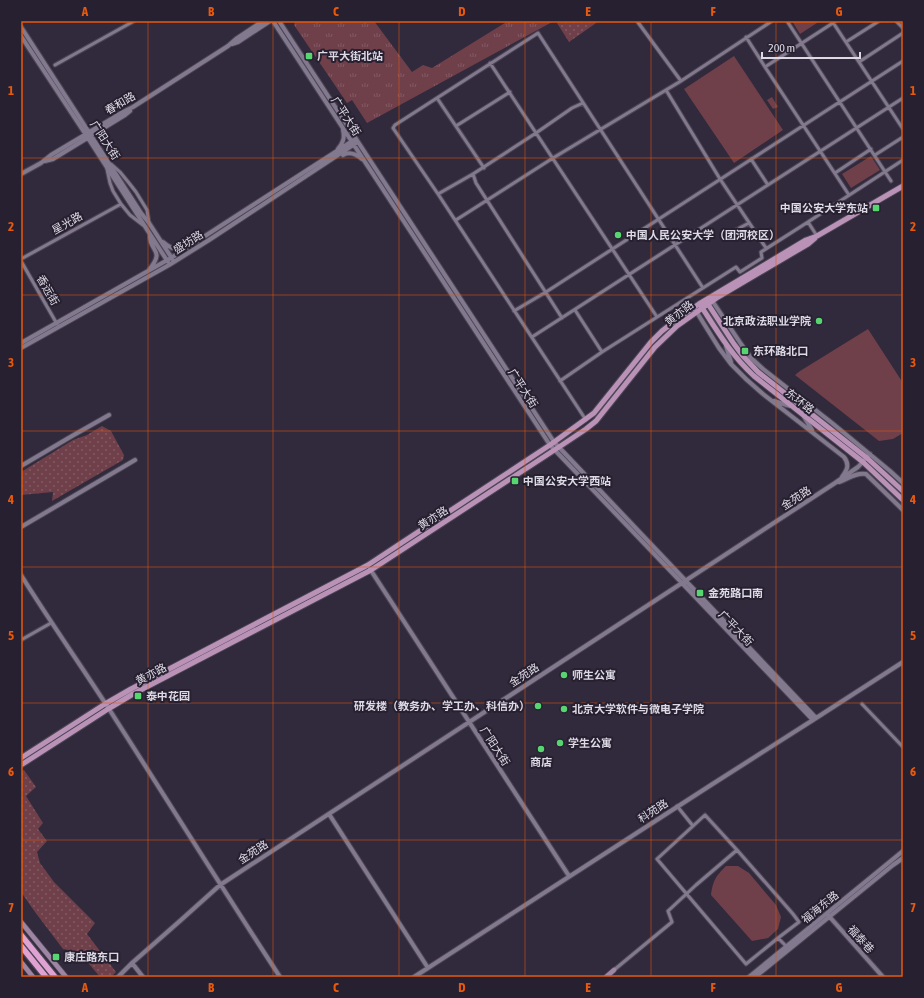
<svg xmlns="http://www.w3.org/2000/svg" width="924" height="998" font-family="'Asap Condensed','Noto Sans SC',sans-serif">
	<defs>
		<pattern id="grass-tufts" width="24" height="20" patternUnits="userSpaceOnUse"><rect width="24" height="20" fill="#6f3f4a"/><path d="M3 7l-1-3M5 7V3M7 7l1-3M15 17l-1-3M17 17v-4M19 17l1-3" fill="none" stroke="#835a64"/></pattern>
		<pattern id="park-dots" width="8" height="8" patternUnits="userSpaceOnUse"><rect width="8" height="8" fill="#6f3f4a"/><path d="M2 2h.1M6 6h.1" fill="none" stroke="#835a64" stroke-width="1.8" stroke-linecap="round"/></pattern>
	</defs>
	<rect width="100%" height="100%" fill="#312a3c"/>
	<!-- grass -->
	<path fill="url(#grass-tufts)" d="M 295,21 L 374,21 L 412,72 L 423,65 L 432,68 L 508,21 L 554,21 L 367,123 L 352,100 L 347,103 L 294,25 Z"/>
	<!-- park -->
	<path fill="url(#park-dots)" d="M 561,21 L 599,21 L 569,42 L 557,23 Z
		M 102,426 L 111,431 L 124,455 L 123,460 L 52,501 L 53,492 L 21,495 L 21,472 L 73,440 L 87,435 Z
		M 24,770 L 36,787 L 26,796 L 43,823 L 38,829 L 47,841 L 37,852 L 40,863 L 54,882 L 95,923 L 87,934 L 116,972 L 111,977 L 100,977 L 79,952 L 63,949 L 35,912 L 21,892 L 21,771 Z"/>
	<!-- garden -->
	<path fill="#6f3f4a" d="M 792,21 L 820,21 L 800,34 Z
		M 734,56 L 783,130 L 734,163 L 684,89 Z
		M 772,97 L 778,107 L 773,109 L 767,100 Z
		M 871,156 L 880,170 L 851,188 L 842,174 Z
		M 868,329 L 903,383 L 903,433 L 893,439 L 879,441 L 795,375 L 800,371 Z
		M 726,866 L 738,866 L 749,873 L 776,905 L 781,917 L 778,929 L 768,938 L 752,941 L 711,895 C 713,880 716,876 726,866 Z"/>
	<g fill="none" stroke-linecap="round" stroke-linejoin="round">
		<!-- minor casing -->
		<g stroke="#4c4655" stroke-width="5">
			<path id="minor" d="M 637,21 L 681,81
				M 787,21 L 891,181
				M 832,21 L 903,129
				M 896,21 L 903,28
				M 746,37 L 765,67 L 849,195
				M 846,42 L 879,21
				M 859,62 L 903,33
				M 490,63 L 536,133 L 572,108 L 583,103
				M 55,65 L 134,21
				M 765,67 L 836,21
				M 666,90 L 720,179 L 766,248
				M 437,98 L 484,168
				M 456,126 L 510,92
				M 875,155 L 903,137
				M 751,159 L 768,185
				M 111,164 L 120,172 L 129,183 L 136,192 L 147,210 L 149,223
				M 107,169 L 110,183 L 113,191 L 121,204 L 130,215 L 143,225
				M 835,173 L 871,149
				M 438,194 L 473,174
				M 456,220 L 553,158 L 681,81 L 772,21
				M 808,222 L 817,236
				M 732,232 L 749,223
				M 21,259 L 121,204
				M 21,261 L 57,324
				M 575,310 L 602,352
				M 514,311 L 546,292 L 903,61
				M 562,318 L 476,183 L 473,174 L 536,133 L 657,317
				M 532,337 L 903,98
				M 560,381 L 602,352 L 736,267 L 740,272 L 762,258 L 761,252 L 808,222 L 903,160
				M 586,420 L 438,194 L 393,128 L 395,125 L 538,33 L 703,288
				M 21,640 L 51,623
				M 862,704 L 903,747
				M 677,806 L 693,826
				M 705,815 L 737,850 L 793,914 L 799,922 L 778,938 L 746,964 L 657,859 Z
				M 778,938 L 786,946
				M 614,970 L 672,922 L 668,911 L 696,885 L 737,850"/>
		</g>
		<!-- tertiary casing -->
		<g stroke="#4c4655" stroke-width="6">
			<path id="tertiary" d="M 273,21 L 550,445 L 813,720
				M 279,21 L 554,442 L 816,718
				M 21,27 L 141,213 L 149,223 L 173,260
				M 21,36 L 88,138 L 168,262
				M 232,44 L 238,42 L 270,21
				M 338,149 C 343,143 345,138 343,130
				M 343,155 C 350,151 356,154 362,159
				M 45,161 L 53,159 L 125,115 L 130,111
				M 21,174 L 41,163 L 51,155 L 123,112 L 133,107 L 228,46 L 236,39 L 263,21
				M 163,242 C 178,255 178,245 194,242
				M 149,270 C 166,249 149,252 150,235
				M 711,299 L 741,344 L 751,358 L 763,369 L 832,423 L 890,471 L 903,483
				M 696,311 L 719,348 L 731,364 L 746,379 L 763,394 L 844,457 C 850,465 847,470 842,477
				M 21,343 L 171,258 L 354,140
				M 726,346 L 731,362
				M 21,348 L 169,265 L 209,240 L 356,143
				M 774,401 L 790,406
				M 803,415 L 812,430
				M 21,466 L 72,436 L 109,415
				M 839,482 C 848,479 856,472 866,474 L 903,510
				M 21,527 L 135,460
				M 370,569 L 569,876
				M 21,575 C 49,620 80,664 109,709 C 166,798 222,888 280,977
				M 329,814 L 428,968
				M 828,915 L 883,977
				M 132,963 L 143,977
				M 118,977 L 132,963 L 181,920 L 220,885 L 835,483 L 858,467 L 870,454
				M 414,977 L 711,785 L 813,720 L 903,662
				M 749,977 L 903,851
				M 755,977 L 893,865 L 903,858"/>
		</g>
		<!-- secondary casing -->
		<g stroke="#4c4655" stroke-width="6">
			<path id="secondary" d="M 21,922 L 66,977
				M 21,962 L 33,977
				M 606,977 L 614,970"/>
		</g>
		<!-- primary casing -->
		<g stroke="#4c4655" stroke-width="7">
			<path id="primary" d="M 706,301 L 734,344 L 743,356 L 758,372 L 867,458 L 903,491
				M 701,306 C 717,331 732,356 754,376 L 863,462 L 903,500
				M 21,758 L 105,704 L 131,689 L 368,565 L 550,445 L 594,413 L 651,342 L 662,331 L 676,320 L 699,304 L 806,240 L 817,236 L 903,186
				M 21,765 L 108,709 L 133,694 L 371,570 L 559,447 L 586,429 L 596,421 L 655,347 L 677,326 L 718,297 L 808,244 L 815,238"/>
		</g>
		<!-- motorway casing -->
		<g stroke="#4c4655" stroke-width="8">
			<path id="motorway" d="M 21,935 L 55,977
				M 21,946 L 46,977"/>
		</g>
		<!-- minor -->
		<use href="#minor" stroke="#82798e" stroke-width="3"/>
		<!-- tertiary -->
		<use href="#tertiary" stroke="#82798e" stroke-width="4"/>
		<!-- secondary -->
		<use href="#secondary" stroke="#9e85a3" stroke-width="4.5"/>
		<!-- primary -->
		<use href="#primary" stroke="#ba92b7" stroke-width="5"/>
		<!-- motorway -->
		<use href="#motorway" stroke="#e0a2d3" stroke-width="5.5"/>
	</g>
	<!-- grid -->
	<path fill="none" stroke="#e8590c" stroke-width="1" stroke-opacity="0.55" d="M 148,21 L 148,977M 273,21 L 273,977M 399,21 L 399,977M 525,21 L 525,977M 651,21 L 651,977M 776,21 L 776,977M 21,158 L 903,158M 21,295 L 903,295M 21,431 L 903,431M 21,567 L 903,567M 21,703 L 903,703M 21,840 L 903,840"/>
	<!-- markers -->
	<g fill="#57d570" stroke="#272031" stroke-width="1.5">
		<rect x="305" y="52" width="8" height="8" rx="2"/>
		<rect x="872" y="204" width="8" height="8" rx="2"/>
		<circle cx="618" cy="235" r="4"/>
		<circle cx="819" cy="321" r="4"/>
		<rect x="741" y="347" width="8" height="8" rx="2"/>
		<rect x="511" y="477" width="8" height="8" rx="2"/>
		<rect x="696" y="589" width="8" height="8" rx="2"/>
		<circle cx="564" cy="675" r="4"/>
		<rect x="134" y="692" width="8" height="8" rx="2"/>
		<circle cx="538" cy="706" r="4"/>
		<circle cx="564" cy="709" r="4"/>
		<circle cx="560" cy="743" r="4"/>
		<circle cx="541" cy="749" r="4"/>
		<rect x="52" y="953" width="8" height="8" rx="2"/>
	</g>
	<g text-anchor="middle" stroke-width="4" stroke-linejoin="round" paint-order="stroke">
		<!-- poi labels -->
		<g font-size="11" font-weight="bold" fill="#dedae5" stroke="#272031" text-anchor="start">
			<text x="317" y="60">广平大街北站</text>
			<text x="868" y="212" text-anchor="end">中国公安大学东站</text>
			<text x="626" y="239">中国人民公安大学（团河校区）</text>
			<text x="811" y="325" text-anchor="end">北京政法职业学院</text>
			<text x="753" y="355">东环路北口</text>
			<text x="523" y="485">中国公安大学西站</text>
			<text x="708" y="597">金苑路口南</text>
			<text x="572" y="679">师生公寓</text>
			<text x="146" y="700">泰中花园</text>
			<text x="530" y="710" text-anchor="end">研发楼（教务办、学工办、科信办）</text>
			<text x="572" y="713">北京大学软件与微电子学院</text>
			<text x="568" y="747">学生公寓</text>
			<text x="541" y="766" text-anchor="middle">商店</text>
			<text x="64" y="961">康庄路东口</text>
		</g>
		<!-- street labels -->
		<g font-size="11" fill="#dedae5" stroke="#272031">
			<text transform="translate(120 103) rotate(-30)" y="4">春和路</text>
			<text transform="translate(346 116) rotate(57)" y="4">广平大街</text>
			<text transform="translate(105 140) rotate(57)" y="4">广阳大街</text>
			<text transform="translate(67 223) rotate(-29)" y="4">星光路</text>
			<text transform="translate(188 242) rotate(-32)" y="4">盛坊路</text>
			<text transform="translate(48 290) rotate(60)" y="4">香远街</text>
			<text transform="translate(679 313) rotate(-38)" y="4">黄亦路</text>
			<text transform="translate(523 388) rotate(57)" y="4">广平大街</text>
			<text transform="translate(800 401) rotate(38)" y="4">东环路</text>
			<text transform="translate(796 498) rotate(-33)" y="4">金苑路</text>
			<text transform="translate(433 518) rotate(-33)" y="4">黄亦路</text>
			<text transform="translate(736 628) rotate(46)" y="4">广平大街</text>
			<text transform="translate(151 674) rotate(-28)" y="4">黄亦路</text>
			<text transform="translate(524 675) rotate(-33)" y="4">金苑路</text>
			<text transform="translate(495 746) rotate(57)" y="4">广阳大街</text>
			<text transform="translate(653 811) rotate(-33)" y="4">科苑路</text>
			<text transform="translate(253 852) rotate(-33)" y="4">金苑路</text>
			<text transform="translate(820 907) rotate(-39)" y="4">福海东路</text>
			<text transform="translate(861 939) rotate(48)" y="4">福泰巷</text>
		</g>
	</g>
	<!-- border -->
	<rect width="924" height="998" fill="none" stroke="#272031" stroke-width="44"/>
	<!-- scale -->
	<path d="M762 52v6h98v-6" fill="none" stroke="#dedae5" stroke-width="2"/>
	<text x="768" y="52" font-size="12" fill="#dedae5" stroke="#272031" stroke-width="3" paint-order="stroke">200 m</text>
	<rect x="22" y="22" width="880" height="954" fill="none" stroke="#e8590c" stroke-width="1.5"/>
	<g font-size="13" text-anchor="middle" font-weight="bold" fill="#e8590c">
		<text x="85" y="16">A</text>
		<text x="211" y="16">B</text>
		<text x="336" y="16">C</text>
		<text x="462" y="16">D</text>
		<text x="588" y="16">E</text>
		<text x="713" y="16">F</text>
		<text x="839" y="16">G</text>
		<text x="11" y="95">1</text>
		<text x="913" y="95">1</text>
		<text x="11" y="231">2</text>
		<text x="913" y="231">2</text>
		<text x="11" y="367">3</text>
		<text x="913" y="367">3</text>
		<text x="11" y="504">4</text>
		<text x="913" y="504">4</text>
		<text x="11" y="640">5</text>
		<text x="913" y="640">5</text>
		<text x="11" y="776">6</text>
		<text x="913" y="776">6</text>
		<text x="11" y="912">7</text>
		<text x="913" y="912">7</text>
		<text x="85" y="992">A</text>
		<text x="211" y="992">B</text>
		<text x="336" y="992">C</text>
		<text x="462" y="992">D</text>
		<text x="588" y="992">E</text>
		<text x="713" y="992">F</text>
		<text x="839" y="992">G</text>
	</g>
</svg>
